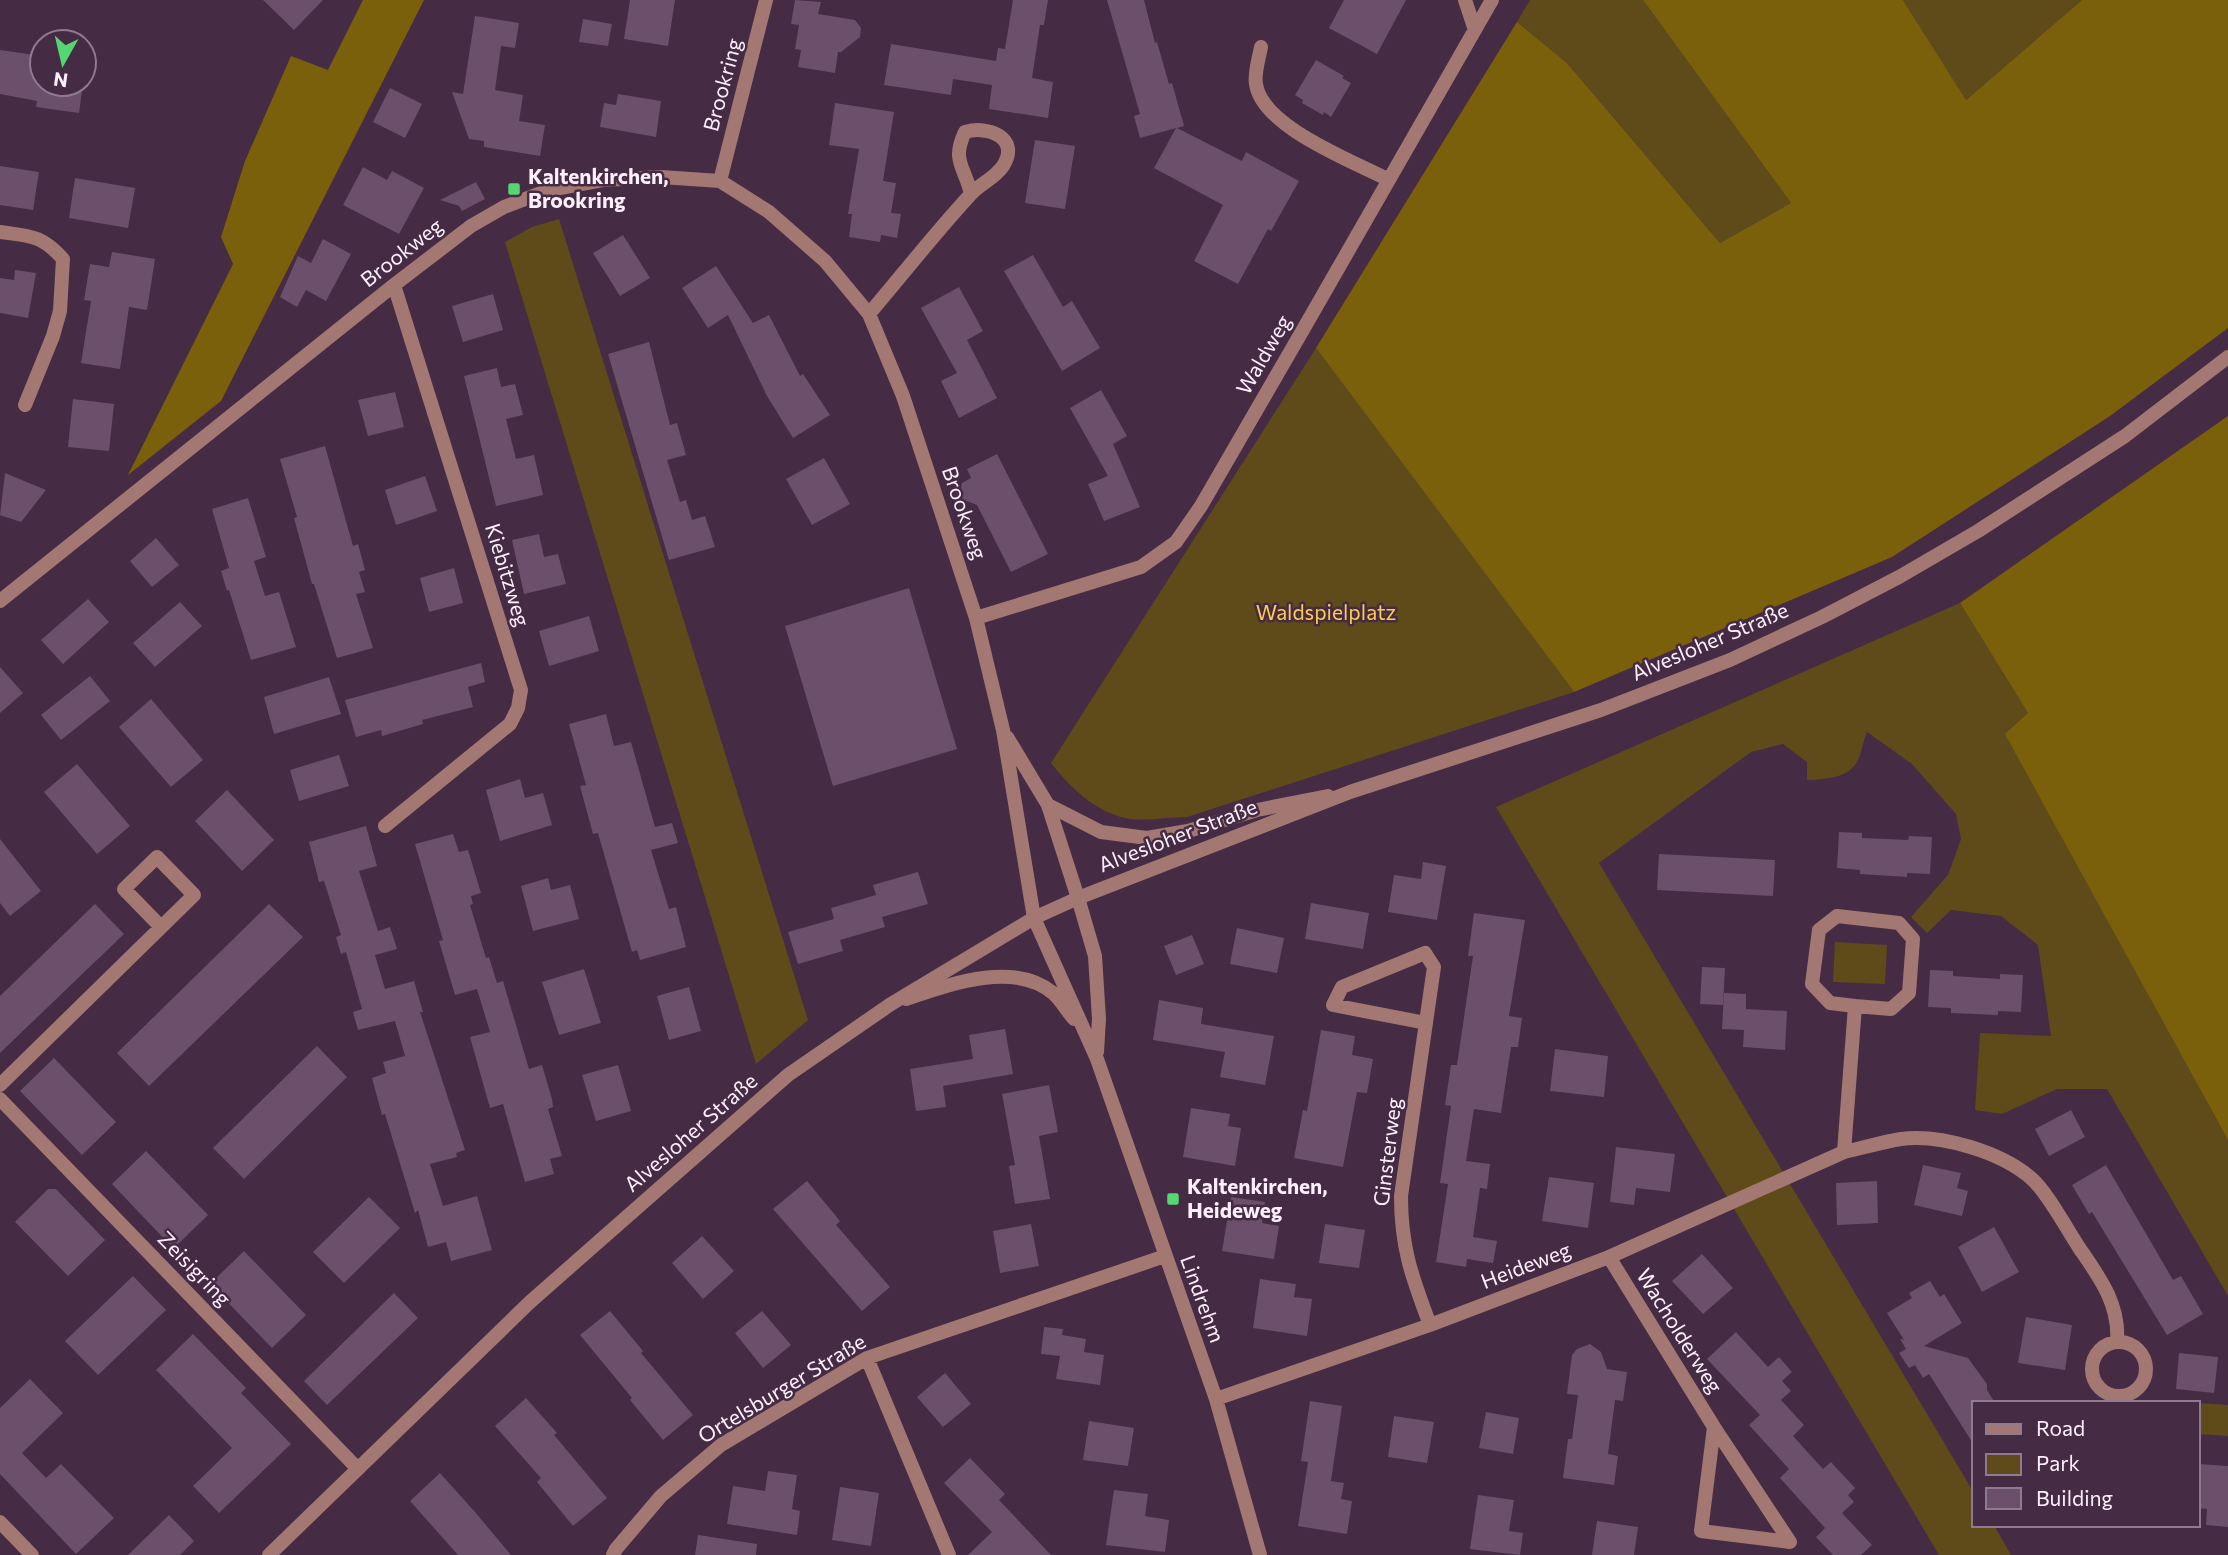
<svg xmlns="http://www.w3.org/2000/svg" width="2228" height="1555" font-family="Commissioner,sans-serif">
	<rect width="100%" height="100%" fill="#462b45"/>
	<!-- green -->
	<path fill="#5e4b19" d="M 1530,0 L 1643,0 L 1791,203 L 1720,243 L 1567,63 L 1517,22 Z
		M 1903,0 L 2082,0 L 1966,100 Z
		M 559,219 L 808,1020 L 756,1064 L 505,242 L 532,227 Z
		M 1316,348 L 1574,692 L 1187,817 C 1169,817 1142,822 1125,818 C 1094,811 1070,787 1051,763 Z
		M 1960,603 L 2028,713 L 2006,734 L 2228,1140 L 2228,1296 L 2107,1089 L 2057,1089 L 2002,1114 L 1975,1110 L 1980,1033 L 2051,1036 L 2038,945 L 2001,916 L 1951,910 L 1927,933 L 1911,917 L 1948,875 L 1961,839 L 1956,814 L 1912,764 L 1867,732 C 1863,741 1862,751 1858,760 C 1849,779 1825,779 1807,780 L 1807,762 L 1783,744 L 1751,752 L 1599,863 L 1974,1493 L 1974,1525 L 1994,1525 L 2011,1555 L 1939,1555 L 1496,807 Z
		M 1835,942 L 1887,945 L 1885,984 L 1833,982 Z
		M 2198,1403 L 2228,1405 L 2228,1436 L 2198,1434 Z"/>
	<!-- forest -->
	<path fill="#7b600c" d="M 363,0 L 424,0 L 221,401 L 128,475 L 233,264 L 221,237 L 245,161 L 291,56 L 328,70 Z
		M 1643,0 L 1903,0 L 1966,100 L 2082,0 L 2228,0 L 2228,328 L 2110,416 L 1892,557 L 1574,692 L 1316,348 L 1517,22 L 1567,63 L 1720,243 L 1791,203 Z
		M 2228,416 L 2228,1140 L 2005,734 L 2028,713 L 1960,603 Z"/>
	<!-- building -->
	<path fill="#6c4f6a" d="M 263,0 L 323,0 L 294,30 Z
		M 630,0 L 675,0 L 668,46 L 624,39 Z
		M 795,0 L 821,2 L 818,14 L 855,20 L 861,28 L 860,37 L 841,52 L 838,52 L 835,73 L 798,67 L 801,50 L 795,49 L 799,25 L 791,24 Z
		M 1013,0 L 1048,0 L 1044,25 L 1040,25 L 1032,78 L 1053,82 L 1048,118 L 989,109 L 992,85 L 953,79 L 951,95 L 884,85 L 891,44 L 996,61 L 998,48 L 1005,49 Z
		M 1107,0 L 1144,0 L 1155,43 L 1157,42 L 1169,84 L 1172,83 L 1184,126 L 1177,128 L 1242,161 L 1246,152 L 1299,181 L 1271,231 L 1268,229 L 1238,284 L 1194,261 L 1223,205 L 1154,168 L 1176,128 L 1140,138 L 1134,116 L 1140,114 Z
		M 1344,0 L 1406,0 L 1377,54 L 1329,28 Z
		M 475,16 L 519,23 L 515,48 L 501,46 L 495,90 L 523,95 L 519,121 L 545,125 L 540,156 L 484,147 L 484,141 L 469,139 L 452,92 L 463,94 Z
		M 583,19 L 612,24 L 608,46 L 579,42 Z
		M 0,50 L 42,56 L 42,84 L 83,84 L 79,113 L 36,107 L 37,101 L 0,94 Z
		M 1316,60 L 1344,76 L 1342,78 L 1351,83 L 1331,117 L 1324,112 L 1323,115 L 1302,103 L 1303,100 L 1295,95 Z
		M 390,88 L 422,104 L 405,138 L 373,122 Z
		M 618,94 L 661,101 L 656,137 L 600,127 L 604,103 L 616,105 Z
		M 835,103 L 894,112 L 883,181 L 896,183 L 891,213 L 901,214 L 897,238 L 881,235 L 880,242 L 849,237 L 852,214 L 848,214 L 859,149 L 829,145 Z
		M 1035,140 L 1075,146 L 1065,209 L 1025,203 Z
		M 0,166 L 39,172 L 33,210 L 0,205 Z
		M 363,167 L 387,180 L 392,171 L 424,188 L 399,234 L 343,205 Z
		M 75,178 L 135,188 L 128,228 L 69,218 Z
		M 476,182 L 485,199 L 462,211 L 459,206 L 440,200 Z
		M 623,235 L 650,278 L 620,296 L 593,253 Z
		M 323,239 L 351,254 L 326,301 L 306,290 L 297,307 L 280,297 L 298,256 L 311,263 Z
		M 112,252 L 155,259 L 147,310 L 129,307 L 120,369 L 81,363 L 91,301 L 84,300 L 90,264 L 109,267 Z
		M 1033,255 L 1063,307 L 1072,301 L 1100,348 L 1062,371 L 1004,271 Z
		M 716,266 L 753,323 L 769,315 L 800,376 L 803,374 L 830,415 L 793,438 L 767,396 L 728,315 L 708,328 L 682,288 Z
		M 15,270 L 36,273 L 28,318 L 0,313 L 0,278 L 14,280 Z
		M 959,287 L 983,331 L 967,340 L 997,398 L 959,418 L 941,381 L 957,373 L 921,308 Z
		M 493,294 L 503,330 L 463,342 L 452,306 Z
		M 649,342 L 670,425 L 677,423 L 686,455 L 667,460 L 680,502 L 686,500 L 692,520 L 705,516 L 715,547 L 669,560 L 608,354 Z
		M 497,368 L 501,387 L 515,384 L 523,415 L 506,419 L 516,459 L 534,455 L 543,495 L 496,506 L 464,376 Z
		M 1101,390 L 1127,436 L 1113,444 L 1140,507 L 1104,521 L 1088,484 L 1108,476 L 1070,408 Z
		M 395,392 L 404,427 L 368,436 L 358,400 Z
		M 73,399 L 114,404 L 109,451 L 68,447 Z
		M 325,446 L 353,546 L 358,544 L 365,570 L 359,572 L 365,592 L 356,594 L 373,648 L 337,658 L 314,584 L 312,584 L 294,518 L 297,517 L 280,459 Z
		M 997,454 L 1048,554 L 1011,572 L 977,505 L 959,498 L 962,483 L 971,478 L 967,469 Z
		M 824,458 L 850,504 L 812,525 L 786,479 Z
		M 5,473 L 46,490 L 21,522 L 0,515 Z
		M 425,476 L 437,511 L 396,525 L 385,490 Z
		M 248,498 L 266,557 L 254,561 L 265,596 L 279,592 L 296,647 L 251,660 L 229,590 L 227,591 L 221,571 L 229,568 L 212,509 Z
		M 539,534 L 544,557 L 558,554 L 566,584 L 524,594 L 512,540 Z
		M 156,538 L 179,565 L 152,587 L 130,561 Z
		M 454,568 L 463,603 L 429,612 L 420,578 Z
		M 909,588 L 957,749 L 833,786 L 785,626 Z
		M 88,599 L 109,622 L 63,664 L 41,640 Z
		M 180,602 L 202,626 L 155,667 L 133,643 Z
		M 589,616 L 599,651 L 549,666 L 539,631 Z
		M 481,663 L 485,682 L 468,687 L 473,707 L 422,720 L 423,724 L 382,736 L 381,730 L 356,737 L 345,700 Z
		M 0,667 L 23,693 L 0,713 Z
		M 90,676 L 110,701 L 61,740 L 41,715 Z
		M 329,677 L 341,714 L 274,734 L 264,697 Z
		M 151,699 L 203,760 L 171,787 L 119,727 Z
		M 606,714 L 614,746 L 631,742 L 655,827 L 672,823 L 678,843 L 651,850 L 669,909 L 676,907 L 686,947 L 640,960 L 637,950 L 632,952 L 598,833 L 593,834 L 580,786 L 586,785 L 569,724 Z
		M 339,755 L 349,786 L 299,801 L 290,770 Z
		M 77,764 L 130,826 L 97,854 L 44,792 Z
		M 520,779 L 525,798 L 543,793 L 552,825 L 500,841 L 486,790 Z
		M 227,790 L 274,840 L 242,871 L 195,821 Z
		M 366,826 L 377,866 L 359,871 L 378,931 L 390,927 L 397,949 L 375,955 L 385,989 L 414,981 L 423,1012 L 420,1012 L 465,1150 L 456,1153 L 457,1157 L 430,1164 L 443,1206 L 477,1196 L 492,1250 L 451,1261 L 446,1242 L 428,1247 L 418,1210 L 415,1213 L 385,1114 L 382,1115 L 372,1078 L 386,1073 L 383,1062 L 405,1056 L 395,1021 L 358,1030 L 353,1012 L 362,1009 L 346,952 L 341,954 L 336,937 L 341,935 L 324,881 L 319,882 L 309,842 Z
		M 1839,832 L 1862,833 L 1862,838 L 1908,840 L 1909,836 L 1932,837 L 1930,874 L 1907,873 L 1907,877 L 1860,874 L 1860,870 L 1837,868 Z
		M 453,834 L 459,852 L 468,850 L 481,893 L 471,896 L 473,904 L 470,905 L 486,958 L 489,957 L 497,983 L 503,981 L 529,1069 L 542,1065 L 552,1099 L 553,1107 L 548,1109 L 562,1156 L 550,1159 L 554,1174 L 525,1182 L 503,1104 L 490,1108 L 470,1037 L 490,1032 L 477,989 L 455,995 L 439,941 L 443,940 L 415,844 Z
		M 0,839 L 41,891 L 10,916 L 0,903 Z
		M 1659,854 L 1775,860 L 1773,896 L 1657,890 Z
		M 1423,862 L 1446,866 L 1437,920 L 1388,912 L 1394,875 L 1421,879 Z
		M 918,872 L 928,904 L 882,917 L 885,927 L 840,940 L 843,951 L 798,964 L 788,932 L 834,919 L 831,908 L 876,895 L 873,885 Z
		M 548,878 L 551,890 L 570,885 L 579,919 L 533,931 L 521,886 Z
		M 1311,903 L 1369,913 L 1363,949 L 1305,939 Z
		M 95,904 L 124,934 L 0,1053 L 0,996 Z
		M 269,904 L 303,937 L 149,1086 L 117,1053 Z
		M 1474,913 L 1525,920 L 1509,1016 L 1522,1018 L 1518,1047 L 1511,1047 L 1501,1113 L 1474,1109 L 1466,1161 L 1490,1164 L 1487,1189 L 1480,1188 L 1473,1237 L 1497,1241 L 1493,1263 L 1467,1259 L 1466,1267 L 1436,1262 L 1448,1184 L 1440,1183 L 1451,1106 L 1445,1105 L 1451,1065 L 1457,1065 L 1473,956 L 1468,956 Z
		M 1237,928 L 1284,938 L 1277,973 L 1230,964 Z
		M 1192,935 L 1204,964 L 1176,975 L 1164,946 Z
		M 1702,967 L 1725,968 L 1723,1005 L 1700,1004 Z
		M 584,969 L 601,1023 L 559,1035 L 542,982 Z
		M 1930,970 L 1953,971 L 1953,976 L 2000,979 L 2000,974 L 2023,975 L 2021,1012 L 1998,1011 L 1998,1015 L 1951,1013 L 1951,1008 L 1928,1007 Z
		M 689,987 L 701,1031 L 669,1040 L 657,996 Z
		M 1724,993 L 1746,994 L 1746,1009 L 1787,1011 L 1785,1050 L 1743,1047 L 1744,1030 L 1722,1029 Z
		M 1159,1000 L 1203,1008 L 1201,1024 L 1274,1036 L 1265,1085 L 1220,1077 L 1225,1052 L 1153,1040 Z
		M 1005,1029 L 1013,1074 L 943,1086 L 946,1107 L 916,1111 L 910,1069 L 973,1059 L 969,1035 Z
		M 1321,1030 L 1355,1036 L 1352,1055 L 1373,1059 L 1367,1093 L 1357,1092 L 1343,1167 L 1294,1158 L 1303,1110 L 1307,1111 Z
		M 317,1046 L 347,1077 L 244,1179 L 213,1148 Z
		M 1555,1049 L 1608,1056 L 1604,1097 L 1550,1091 Z
		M 54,1058 L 116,1122 L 82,1155 L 20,1091 Z
		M 618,1065 L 631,1111 L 596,1121 L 582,1075 Z
		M 1049,1085 L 1058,1132 L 1039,1136 L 1050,1199 L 1015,1204 L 1009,1166 L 1015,1165 L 1002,1094 Z
		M 1191,1108 L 1230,1114 L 1228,1126 L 1241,1128 L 1235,1166 L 1183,1157 Z
		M 2071,1110 L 2085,1137 L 2049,1156 L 2035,1129 Z
		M 1616,1147 L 1675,1154 L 1670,1192 L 1636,1188 L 1634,1205 L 1610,1202 Z
		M 146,1151 L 208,1215 L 177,1245 L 170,1245 L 112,1184 Z
		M 1923,1165 L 1961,1173 L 1957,1188 L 1968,1191 L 1962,1216 L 1914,1205 Z
		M 2106,1165 L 2173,1280 L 2181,1276 L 2203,1314 L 2167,1335 L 2092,1212 L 2089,1214 L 2072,1185 Z
		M 1549,1177 L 1594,1183 L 1588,1228 L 1542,1221 Z
		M 807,1181 L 840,1221 L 836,1225 L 890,1287 L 862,1311 L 773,1209 Z
		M 1877,1181 L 1878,1223 L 1837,1225 L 1836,1183 Z
		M 48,1189 L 56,1189 L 105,1240 L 68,1276 L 15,1222 Z
		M 369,1197 L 400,1228 L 344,1283 L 313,1252 Z
		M 1231,1197 L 1265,1202 L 1262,1223 L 1279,1226 L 1274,1259 L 1222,1251 Z
		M 1031,1224 L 1039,1266 L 1000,1273 L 993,1231 Z
		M 1325,1224 L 1365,1230 L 1359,1268 L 1319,1263 Z
		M 1994,1227 L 2019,1272 L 1982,1292 L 1958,1247 Z
		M 702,1236 L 734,1271 L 703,1299 L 672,1263 Z
		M 244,1251 L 306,1315 L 272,1348 L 210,1284 Z
		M 1702,1254 L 1733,1288 L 1703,1314 L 1672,1281 Z
		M 133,1276 L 166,1310 L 98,1375 L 65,1341 Z
		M 1260,1279 L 1296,1284 L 1294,1297 L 1312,1299 L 1307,1336 L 1253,1328 Z
		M 1930,1281 L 1940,1297 L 1944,1294 L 1962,1323 L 1924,1346 L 1968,1358 L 1987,1384 L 1987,1390 L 1995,1403 L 1974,1403 L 1974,1445 L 1929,1374 L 1923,1378 L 1915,1365 L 1909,1368 L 1899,1353 L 1906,1349 L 1900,1339 L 1904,1340 L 1887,1313 L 1912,1298 L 1909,1293 Z
		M 394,1293 L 418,1318 L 327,1405 L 304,1381 Z
		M 610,1311 L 643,1351 L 641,1353 L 693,1415 L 663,1440 L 630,1400 L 632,1398 L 580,1335 Z
		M 762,1311 L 791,1345 L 763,1368 L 735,1333 Z
		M 2026,1317 L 2072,1325 L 2065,1370 L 2018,1363 Z
		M 1044,1327 L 1063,1329 L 1062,1335 L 1086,1339 L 1084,1352 L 1104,1355 L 1100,1385 L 1056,1379 L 1060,1356 L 1041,1354 Z
		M 1736,1332 L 1768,1367 L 1779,1357 L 1792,1372 L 1782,1381 L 1791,1391 L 1781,1400 L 1804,1425 L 1793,1436 L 1823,1469 L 1831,1462 L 1855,1488 L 1848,1495 L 1854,1502 L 1842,1513 L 1872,1545 L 1861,1555 L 1833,1555 L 1816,1537 L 1825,1528 L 1780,1478 L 1789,1469 L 1749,1425 L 1760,1415 L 1707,1359 Z
		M 193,1334 L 246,1388 L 241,1393 L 291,1444 L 219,1513 L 193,1486 L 232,1448 L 156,1370 Z
		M 1590,1344 L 1601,1352 L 1607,1369 L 1627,1372 L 1623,1401 L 1615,1400 L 1608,1454 L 1618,1456 L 1614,1485 L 1563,1478 L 1568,1439 L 1572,1439 L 1578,1395 L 1567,1394 L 1572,1355 L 1577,1349 Z
		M 2179,1353 L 2218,1357 L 2214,1393 L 2176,1389 Z
		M 945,1373 L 971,1404 L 943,1427 L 917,1397 Z
		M 30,1379 L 63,1413 L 22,1453 L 46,1478 L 61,1464 L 114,1518 L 76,1554 L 0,1474 L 0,1408 Z
		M 526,1398 L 557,1433 L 554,1435 L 607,1498 L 573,1526 L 537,1482 L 541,1478 L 495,1426 Z
		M 1310,1401 L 1342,1406 L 1331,1481 L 1344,1483 L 1341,1499 L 1352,1501 L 1347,1534 L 1298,1526 L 1308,1462 L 1301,1461 Z
		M 1486,1412 L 1519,1418 L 1513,1454 L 1479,1448 Z
		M 1394,1416 L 1434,1422 L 1427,1463 L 1388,1457 Z
		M 1089,1421 L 1134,1428 L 1128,1466 L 1083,1460 Z
		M 970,1458 L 1005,1494 L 999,1500 L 1051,1555 L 968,1555 L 992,1532 L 944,1483 Z
		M 2198,1464 L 2228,1466 L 2228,1527 L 2206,1525 L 2207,1509 L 2198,1508 Z
		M 768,1471 L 797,1475 L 792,1509 L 800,1511 L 797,1535 L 727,1524 L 733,1486 L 765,1491 Z
		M 440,1473 L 475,1512 L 511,1555 L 458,1555 L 410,1501 Z
		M 840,1487 L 879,1493 L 871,1546 L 832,1540 Z
		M 1114,1490 L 1148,1494 L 1145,1516 L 1169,1520 L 1165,1552 L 1106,1545 Z
		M 1478,1495 L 1514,1500 L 1509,1531 L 1523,1533 L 1520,1555 L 1470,1549 Z
		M 169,1515 L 194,1541 L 180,1555 L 128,1555 Z
		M 1597,1521 L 1638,1527 L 1634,1555 L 1592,1555 Z
		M 698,1535 L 757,1544 L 756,1555 L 695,1555 Z"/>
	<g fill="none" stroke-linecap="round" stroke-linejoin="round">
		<!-- minor -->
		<path stroke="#a37872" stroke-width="14" d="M 1465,0 L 1475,30
			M 1261,47 C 1259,58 1254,73 1256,84 C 1262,127 1353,161 1389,180
			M 720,181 L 766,0
			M 0,232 C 30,236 42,235 63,259 L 60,311 L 53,336 L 25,405
			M 869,314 C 903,274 935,233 971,194 C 981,183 994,179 1003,166 C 1021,138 988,125 965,132 C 951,161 965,167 971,194
			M 0,601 L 394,285 L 471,226 L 504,207 L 549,190 L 603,180 L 661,177 L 720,181 L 769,212 L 825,261 L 869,314 L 903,396 L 976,618 L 1003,730 L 1034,918 L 1097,1059 L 1216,1399 L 1260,1555
			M 976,618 L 1141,567 L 1176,542 L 1201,506 L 1304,328 L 1492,0
			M 1007,737 L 1048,805 L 1078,898 L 1095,956 L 1099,1019 L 1097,1052
			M 1048,805 L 1101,832 L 1147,838 L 1188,831 L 1257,810 L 1328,796
			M 385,826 L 510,724 L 518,708 L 521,690 L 394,285
			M 906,999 C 948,985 1013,960 1053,993 C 1061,1000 1067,1011 1074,1019
			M 1426,1023 L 1333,1005 L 1342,987 L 1425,953 L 1434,967 L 1401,1196 C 1401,1248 1412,1277 1430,1325
			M 0,1085 L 194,895 L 157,857 L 124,889 L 161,927
			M 0,1099 L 358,1469
			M 1844,1152 C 1863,1148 1882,1142 1901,1139 C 1941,1134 2002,1152 2032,1179 C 2047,1192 2068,1231 2080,1249 C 2100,1278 2120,1305 2117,1342
			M 1609,1257 L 1714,1427 L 1790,1542 L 1701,1531 L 1714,1427
			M2092 1369a27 27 0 1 1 54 0a27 27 0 1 1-54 0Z
			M 867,1358 L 949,1555
			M 1216,1399 L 1430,1325 L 1609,1257 L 1844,1152 L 1855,1006 L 1830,1003 L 1812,984 L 1819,930 L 1837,916 L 1899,923 L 1913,939 L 1909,993 L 1891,1009 L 1855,1006
			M 0,1522 L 32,1555
			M 613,1555 L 616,1549 L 661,1496 L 721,1445 L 867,1358 L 1165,1256"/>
		<!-- tertiary -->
		<path stroke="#a37872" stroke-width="14" d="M 269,1555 L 530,1302 L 788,1075 L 891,1004 L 1034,918 L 1078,898 L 1350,792 L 1601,710 L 1730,660 L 1822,617 L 1899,577 L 1978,531 L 2125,436 L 2228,357"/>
	</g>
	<!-- markers -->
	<g fill="#54d672" stroke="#462b45" stroke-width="2.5">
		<rect x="507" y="182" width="14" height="14" rx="3.5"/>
		<rect x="1166" y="1192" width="14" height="14" rx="3.5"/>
	</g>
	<g text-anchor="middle" stroke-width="5" stroke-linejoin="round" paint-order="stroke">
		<!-- street labels -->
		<g font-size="21" fill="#fef0fd" stroke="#462b45">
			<text transform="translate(723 85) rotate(-75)" y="7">Brookring</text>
			<text transform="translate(402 253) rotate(-38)" y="7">Brookweg</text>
			<text transform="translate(1264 355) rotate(-60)" y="7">Waldweg</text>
			<text transform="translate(964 513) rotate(71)" y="7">Brookweg</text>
			<text transform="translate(507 575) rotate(73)" y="7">Kiebitzweg</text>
			<text transform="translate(1710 642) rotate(-23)" y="7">Alvesloher Straße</text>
			<text transform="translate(1178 836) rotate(-21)" y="7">Alvesloher Straße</text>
			<text transform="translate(691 1133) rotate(-41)" y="7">Alvesloher Straße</text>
			<text transform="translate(1388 1152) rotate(-83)" y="7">Ginsterweg</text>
			<text transform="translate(1526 1266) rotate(-21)" y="7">Heideweg</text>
			<text transform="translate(194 1269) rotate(46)" y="7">Zeisigring</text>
			<text transform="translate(1202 1299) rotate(70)" y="7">Lindrehm</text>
			<text transform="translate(1679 1331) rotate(58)" y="7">Wacholderweg</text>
			<text transform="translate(782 1389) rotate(-31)" y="7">Ortelsburger Straße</text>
		</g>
		<!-- poi labels -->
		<g font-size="21" font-weight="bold" fill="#fef0fd" stroke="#462b45" text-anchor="start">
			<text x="528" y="184">Kaltenkirchen,<tspan x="528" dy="24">Brookring</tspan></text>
			<text x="1187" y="1194">Kaltenkirchen,<tspan x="1187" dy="24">Heideweg</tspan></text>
		</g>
		<!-- park labels -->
		<g font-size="21" fill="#fdce49" stroke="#462b45">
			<text x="1326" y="620">Waldspielplatz</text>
		</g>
	</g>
	<!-- legend -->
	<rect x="1972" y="1401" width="228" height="126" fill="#462b45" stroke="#907a8f" stroke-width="2"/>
	<rect x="1986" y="1424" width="35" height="10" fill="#a37872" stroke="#907a8f" stroke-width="2"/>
	<text x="2036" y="1436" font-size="21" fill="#fef0fd">Road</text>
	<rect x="1986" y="1454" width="35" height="21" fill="#5e4b19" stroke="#907a8f" stroke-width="2"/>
	<text x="2036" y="1471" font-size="21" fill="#fef0fd">Park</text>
	<rect x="1986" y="1488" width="35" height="21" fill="#6c4f6a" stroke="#907a8f" stroke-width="2"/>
	<text x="2036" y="1506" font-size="21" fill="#fef0fd">Building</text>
	<!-- north arrow -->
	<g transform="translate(63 63) rotate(188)"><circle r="33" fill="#462b45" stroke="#907a8f" stroke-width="2"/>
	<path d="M0-5L12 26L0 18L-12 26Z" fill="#54d672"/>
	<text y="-10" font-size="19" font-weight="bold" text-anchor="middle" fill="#fef0fd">N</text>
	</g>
</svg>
